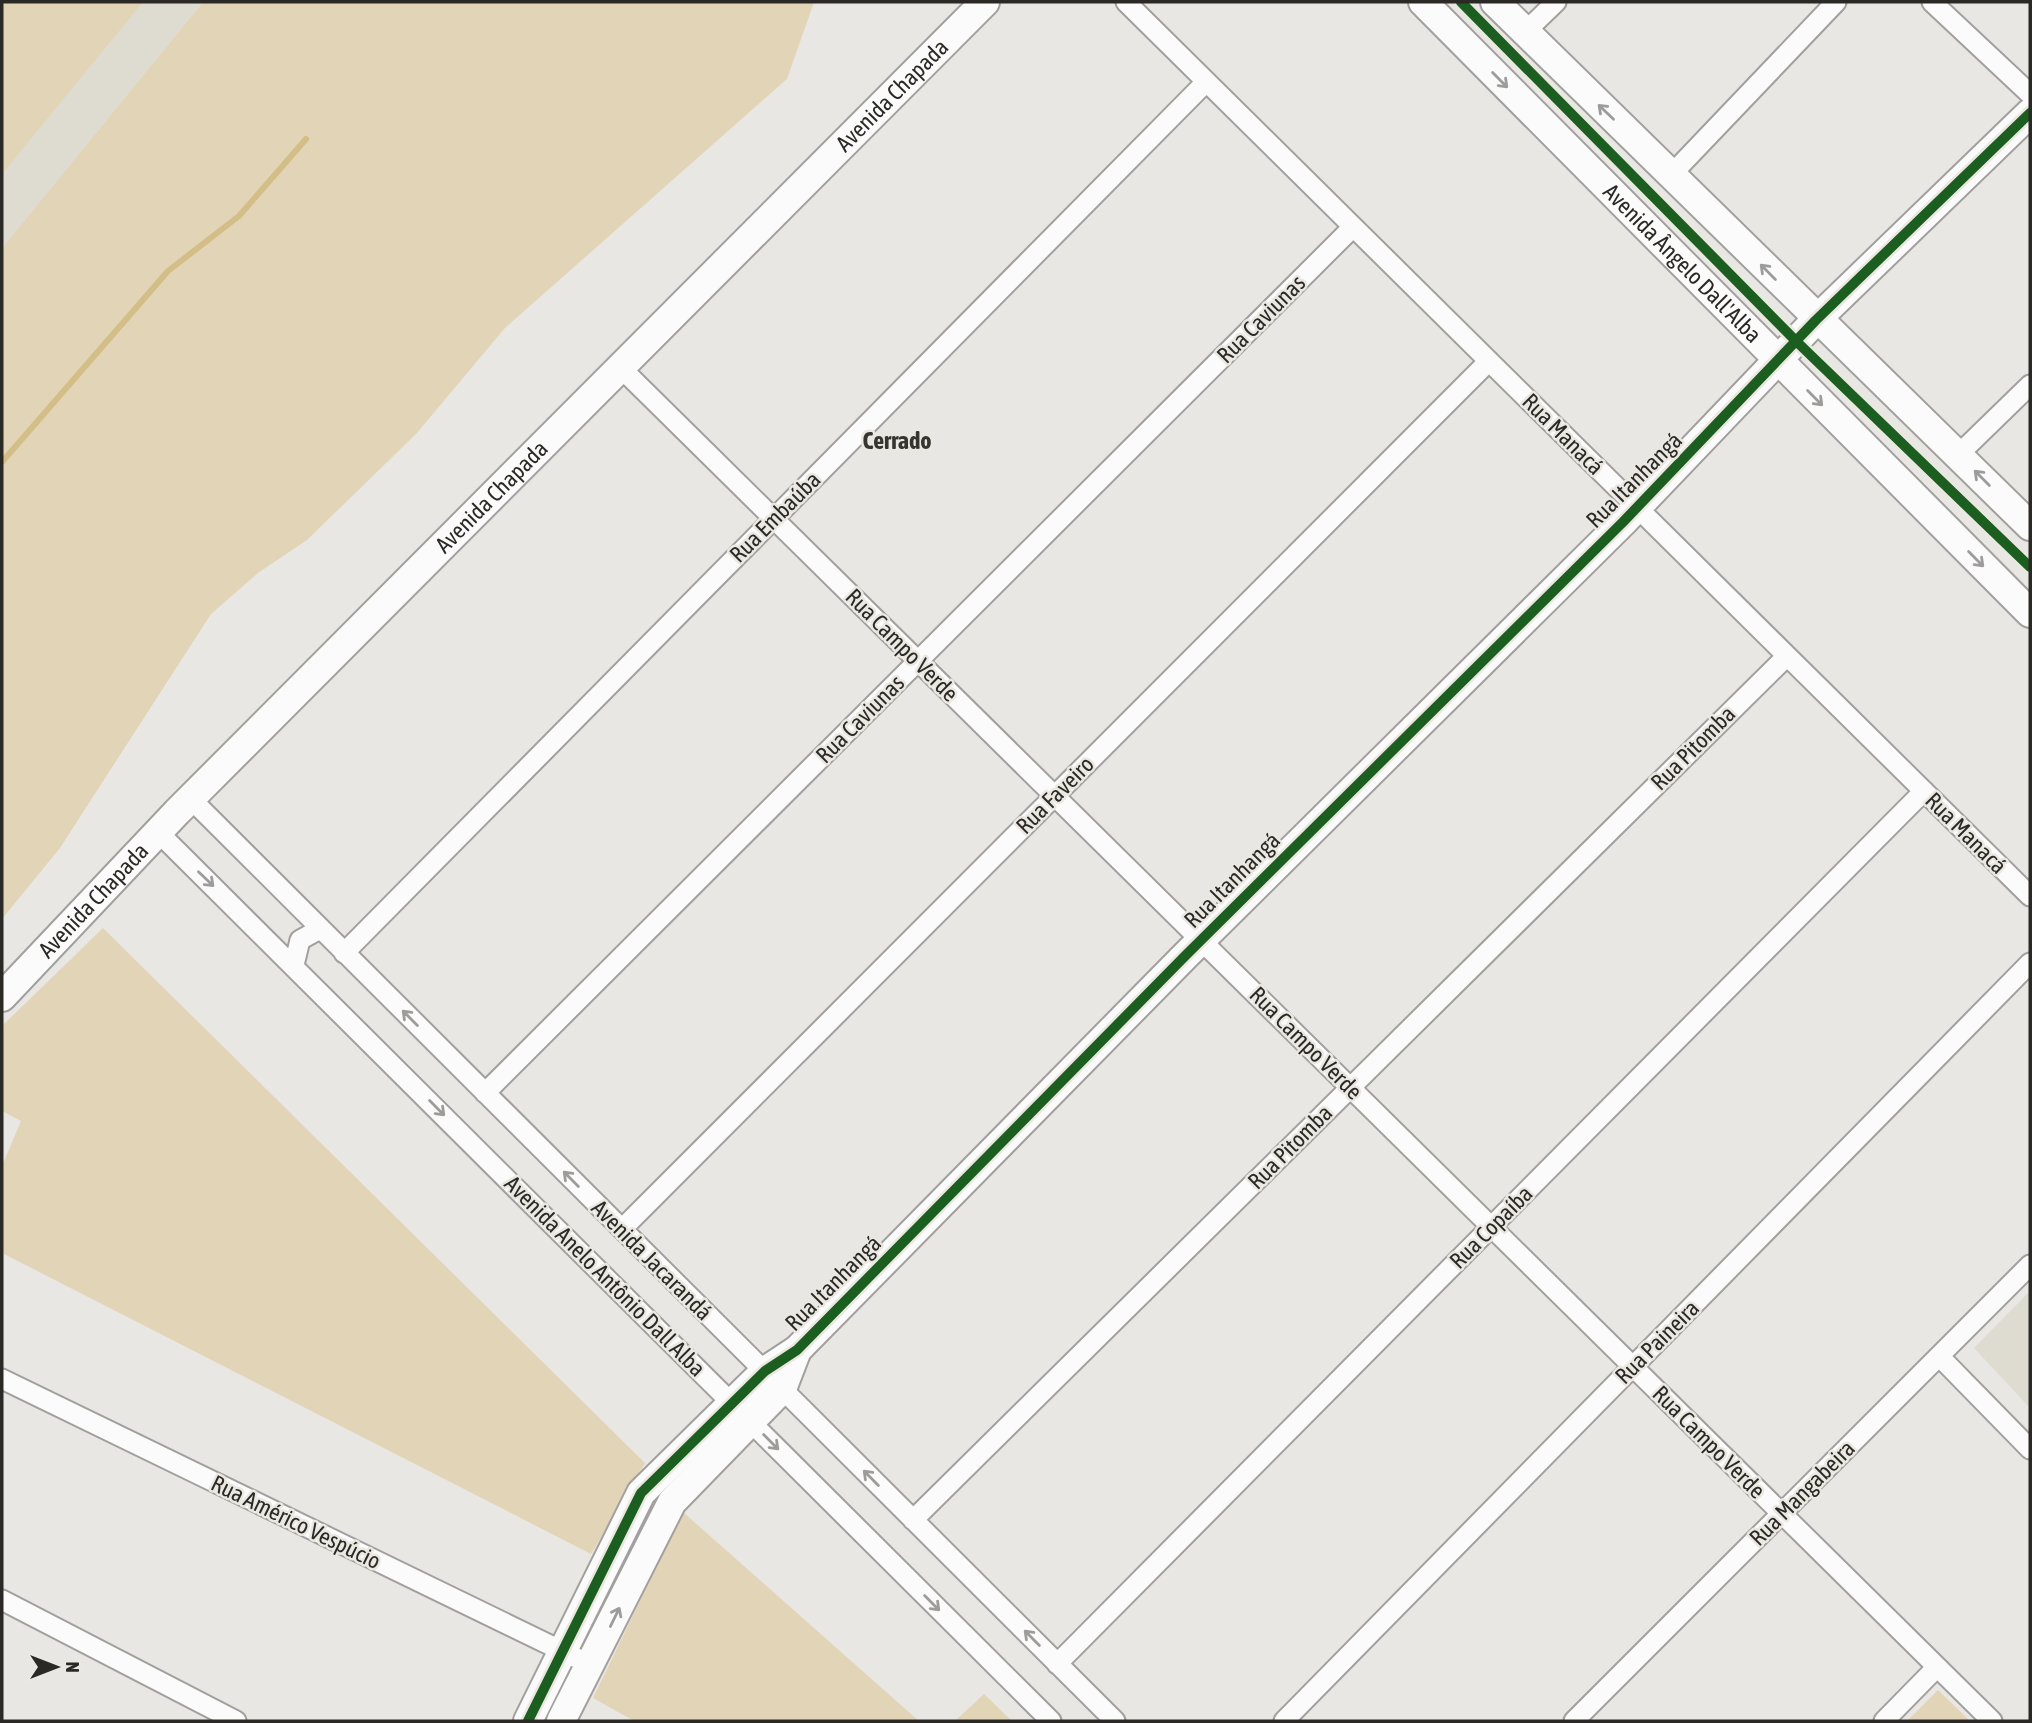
<svg xmlns="http://www.w3.org/2000/svg" width="2032" height="1723" font-family="'Asap Condensed',sans-serif">
	<rect width="100%" height="100%" fill="#e9e7e4"/>
	<!-- built -->
	<path fill="#dedbd1" d="M 2,2 L 203,2 L 2,248 Z
		M 2030,1291 L 2030,1408 L 1974,1348 Z"/>
	<!-- green -->
	<path fill="#e2d5b7" d="M 2,2 L 143,2 L 2,174 Z
		M 203,2 L 814,2 L 787,79 L 505,328 L 416,434 L 307,540 L 258,573 L 211,614 L 60,848 L 2,919 L 2,248 Z
		M 103,928 L 645,1463 L 591,1554 L 2,1253 L 2,1166 L 21,1121 L 2,1111 L 2,1026 Z
		M 683,1512 L 919,1721 L 634,1721 L 593,1698 Z
		M 1938,1690 L 1970,1721 L 1907,1721 Z
		M 984,1694 L 1012,1721 L 955,1721 Z"/>
	<g fill="none" stroke-linecap="round" stroke-linejoin="round">
		<!-- stream -->
		<path stroke="#d4be87" stroke-width="6" d="M 2,462 L 168,271 L 239,216 L 306,139"/>
		<!-- street casing -->
		<g stroke="#a2a09e" stroke-width="23">
			<path id="street" d="M 1126,2 L 2030,896
				M 1932,2 L 2030,94
				M 1525,32 L 1556,2
				M 1671,175 L 1836,2
				M 619,366 L 1992,1721
				M 1959,454 L 2030,385
				M 190,798 L 1115,1721
				M 157,831 L 1051,1721
				M 344,953 L 1206,82
				M 294,965 L 300,940 L 320,929
				M 485,1093 L 1353,227
				M 622,1229 L 1489,361
				M 1939,1356 L 2030,1449
				M 2,1379 L 591,1665
				M 913,1520 L 1787,656
				M 2,1600 L 236,1721
				M 1057,1664 L 1924,791
				M 1284,1721 L 2030,963
				M 1574,1721 L 2030,1265
				M 1884,1721 L 1937,1667"/>
		</g>
		<!-- secondary casing -->
		<g stroke="#a2a09e" stroke-width="32">
			<g id="secondary">
				<path id="s1" d="M 1423,2 L 2030,613"/>
				<path d="M 1495,2 L 2030,526"/>
				<path id="s2" d="M 2,997 L 177,812 L 985,2"/>
				<path d="M 528,1721 L 641,1493 L 765,1371 L 797,1350 L 1186,955 L 1623,522 L 1816,320 L 2030,113"/>
				<path d="M 561,1721 L 672,1502 L 782,1389 L 797,1350"/>
			</g>
		</g>
		<!-- street -->
		<use href="#street" stroke="#fcfbfb" stroke-width="19"/>
		<!-- secondary -->
		<use href="#secondary" stroke="#fcfbfb" stroke-width="28"/>
		<!-- cycleway casing -->
		<g stroke="#ebe8e2" stroke-width="15">
			<path id="cycleway" d="M 1461,2 L 1797,342 L 2030,567
				M 528,1721 L 641,1493 L 765,1371 L 797,1350 L 1186,955 L 1623,522 L 1816,320 L 2030,113"/>
		</g>
		<!-- cycleway -->
		<use href="#cycleway" stroke="#1b5e20" stroke-width="10"/>
	</g>
	<!-- one-way arrows -->
	<defs><path id="oneway-shaft" d="M-6 0H5M1.5-3L5.5 0L1.5 3" fill="none" stroke-width="1.6" stroke-linecap="round" stroke-linejoin="round" transform="scale(1.75)"/></defs>
	<g stroke="#9e9c9b">
		<use href="#oneway-shaft" transform="translate(1500 80) rotate(45)"/>
		<use href="#oneway-shaft" transform="translate(1606 112) rotate(-136)"/>
		<use href="#oneway-shaft" transform="translate(1768 272) rotate(-135)"/>
		<use href="#oneway-shaft" transform="translate(1815 398) rotate(45)"/>
		<use href="#oneway-shaft" transform="translate(1982 478) rotate(-135)"/>
		<use href="#oneway-shaft" transform="translate(1976 559) rotate(45)"/>
		<use href="#oneway-shaft" transform="translate(206 879) rotate(44)"/>
		<use href="#oneway-shaft" transform="translate(410 1018) rotate(-135)"/>
		<use href="#oneway-shaft" transform="translate(437 1108) rotate(45)"/>
		<use href="#oneway-shaft" transform="translate(571 1179) rotate(-135)"/>
		<use href="#oneway-shaft" transform="translate(771 1442) rotate(45)"/>
		<use href="#oneway-shaft" transform="translate(871 1478) rotate(-135)"/>
		<use href="#oneway-shaft" transform="translate(932 1603) rotate(45)"/>
		<use href="#oneway-shaft" transform="translate(615 1617) rotate(-64)"/>
		<use href="#oneway-shaft" transform="translate(1032 1638) rotate(-135)"/>
	</g>
	<g text-anchor="middle" stroke-width="5" stroke-linejoin="round" paint-order="stroke">
		<!-- street labels -->
		<g font-size="23" fill="#2a2926" stroke="#ebe8e2">
			<text dy="8" stroke="none"><textPath href="#s2" startOffset="1267">Avenida Chapada</textPath></text>
			<text dy="8" stroke="none"><textPath href="#s1" startOffset="368">Avenida Ângelo Dall'Alba</textPath></text>
			<text transform="translate(1261 319) rotate(-45)" y="8">Rua Caviunas</text>
			<text transform="translate(1563 434) rotate(45)" y="8">Rua Manacá</text>
			<text transform="translate(1634 480) rotate(-45)" y="8">Rua Itanhangá</text>
			<text dy="8" stroke="none"><textPath href="#s2" startOffset="700">Avenida Chapada</textPath></text>
			<text transform="translate(775 517) rotate(-45)" y="8">Rua Embaúba</text>
			<text transform="translate(902 645) rotate(45)" y="8">Rua Campo Verde</text>
			<text transform="translate(860 719) rotate(-45)" y="8">Rua Caviunas</text>
			<text transform="translate(1693 748) rotate(-45)" y="8">Rua Pitomba</text>
			<text transform="translate(1055 795) rotate(-45)" y="8">Rua Faveiro</text>
			<text transform="translate(1966 833) rotate(45)" y="8">Rua Manacá</text>
			<text transform="translate(1232 880) rotate(-45)" y="8">Rua Itanhangá</text>
			<text dy="8" stroke="none"><textPath href="#s2" startOffset="133">Avenida Chapada</textPath></text>
			<text transform="translate(1306 1043) rotate(45)" y="8">Rua Campo Verde</text>
			<text transform="translate(1290 1147) rotate(-45)" y="8">Rua Pitomba</text>
			<text transform="translate(1491 1227) rotate(-45)" y="8">Rua Copaíba</text>
			<text transform="translate(652 1260) rotate(45)" y="8">Avenida Jacarandá</text>
			<text transform="translate(605 1276) rotate(45)" y="8">Avenida Anelo Antônio Dall Alba</text>
			<text transform="translate(833 1283) rotate(-45)" y="8">Rua Itanhangá</text>
			<text transform="translate(1657 1342) rotate(-45)" y="8">Rua Paineira</text>
			<text transform="translate(1709 1442) rotate(45)" y="8">Rua Campo Verde</text>
			<text transform="translate(1802 1493) rotate(-45)" y="8">Rua Mangabeira</text>
			<text transform="translate(296 1522) rotate(26)" y="8">Rua Américo Vespúcio</text>
		</g>
		<!-- neighbourhood labels -->
		<g font-size="24" font-weight="bold" fill="#373530" stroke="#ebe8e2">
			<text x="897" y="449">Cerrado</text>
		</g>
	</g>
	<!-- border -->
	<rect width="2032" height="1723" fill="none" stroke="#2a2926" stroke-width="7"/>
	<!-- north arrow -->
	<g transform="translate(56 1667) rotate(90)" stroke="#ebe8e2" stroke-width="5" paint-order="stroke">
	<path d="M0-5L12 26L0 18L-12 26Z" fill="#2a2926"/>
	<text y="-10" font-size="19" font-weight="bold" text-anchor="middle" fill="#2a2926">N</text>
	</g>
</svg>
